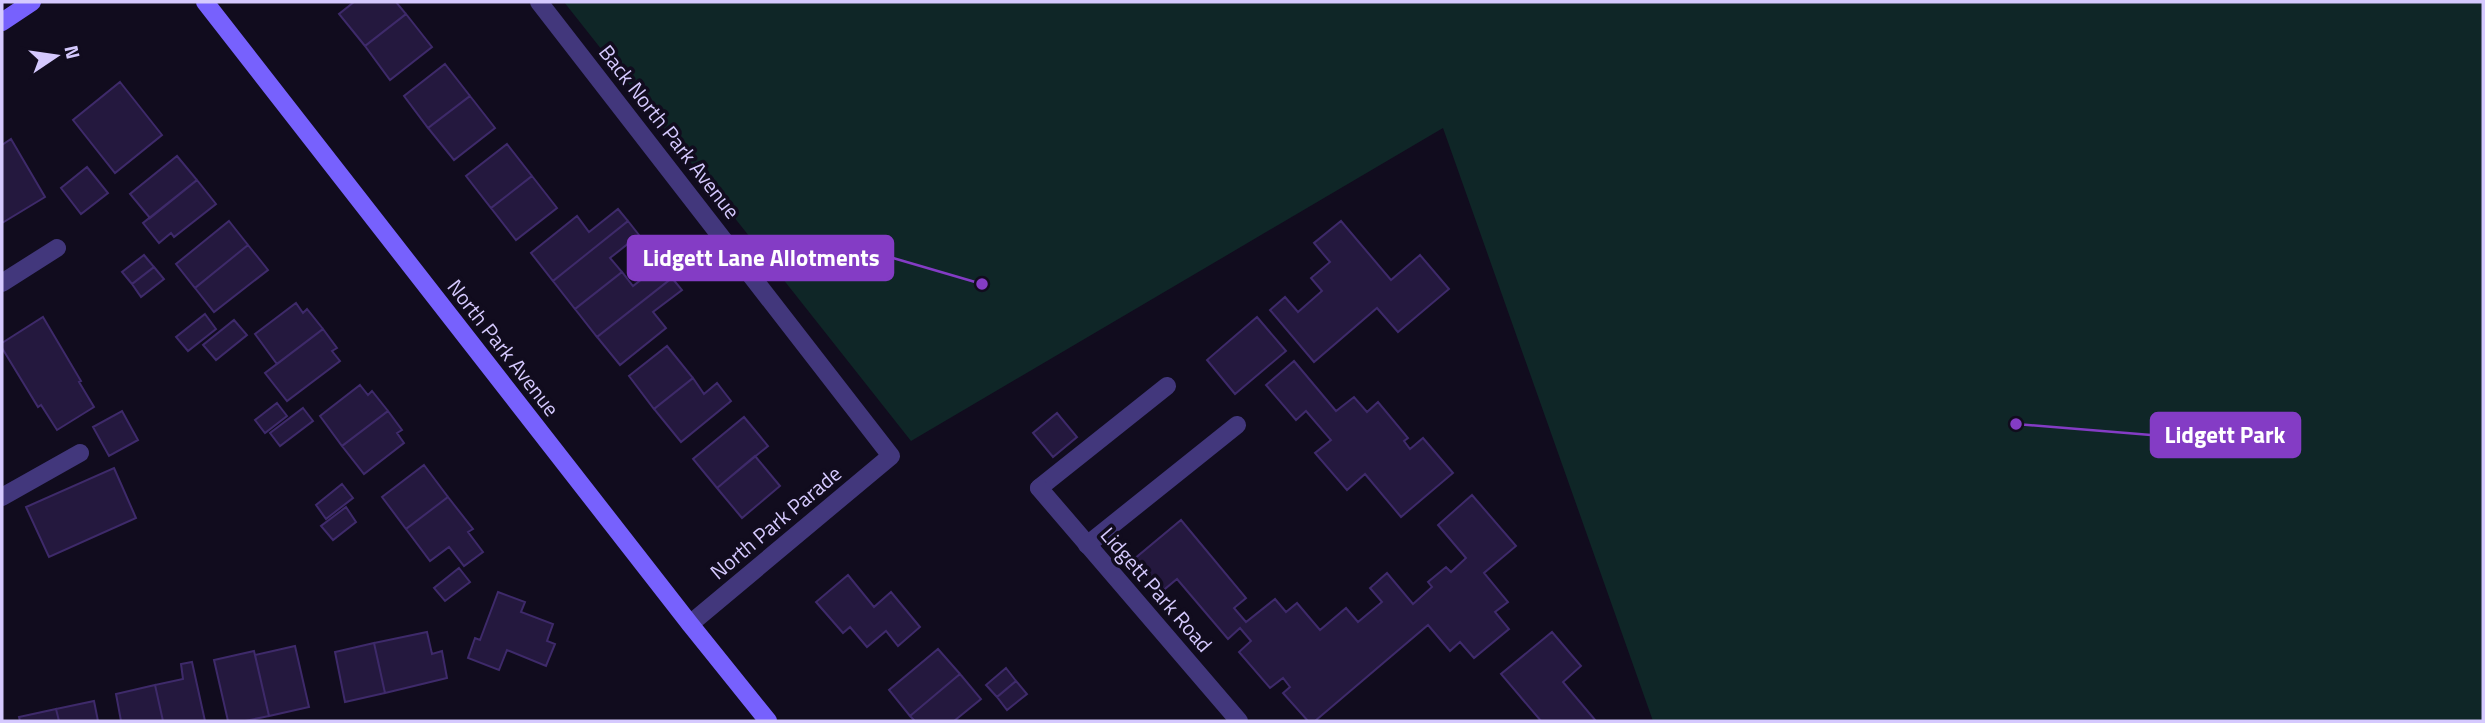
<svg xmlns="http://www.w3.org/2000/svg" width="2485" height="723" font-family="'Titillium Web',sans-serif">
	<rect width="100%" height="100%" fill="#110c1e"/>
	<!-- green -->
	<path fill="#0f2627" d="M 564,2 L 2483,2 L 2483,721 L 1653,721 L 1443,128 L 911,441 Z"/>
	<!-- building -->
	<path fill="#24183e" stroke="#3e2a6a" stroke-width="2" d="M 354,2 L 396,2 L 406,14 L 365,46 L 339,14 Z
		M 406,14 L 432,47 L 390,80 L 365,46 Z
		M 445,64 L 470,96 L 428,128 L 404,96 Z
		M 120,82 L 162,135 L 115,173 L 73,120 Z
		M 470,96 L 495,128 L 454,160 L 428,128 Z
		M 11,139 L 45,197 L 2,223 L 2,145 Z
		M 507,144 L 532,176 L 491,208 L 466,176 Z
		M 177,156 L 197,180 L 150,218 L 130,194 Z
		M 87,167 L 108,193 L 81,214 L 61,188 Z
		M 532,176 L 557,208 L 516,240 L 491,208 Z
		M 197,180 L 216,204 L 174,237 L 171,233 L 159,243 L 143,223 Z
		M 618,209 L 628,221 L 553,281 L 531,253 L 577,216 L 589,232 Z
		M 229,221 L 248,245 L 195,288 L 176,264 Z
		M 628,221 L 639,235 L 610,258 L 622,272 L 575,309 L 553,281 Z
		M 1341,221 L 1391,280 L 1420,255 L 1449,289 L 1398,332 L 1377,308 L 1314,362 L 1270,310 L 1285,297 L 1298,312 L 1322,291 L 1311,278 L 1330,262 L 1314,243 Z
		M 248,245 L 268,270 L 214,312 L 195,288 Z
		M 144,255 L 154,267 L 132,284 L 122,272 Z
		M 661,264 L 672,278 L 597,337 L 575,309 L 622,272 L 633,286 Z
		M 154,267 L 164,279 L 141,297 L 132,284 Z
		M 672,278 L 682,290 L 653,312 L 666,328 L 620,365 L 597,337 Z
		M 296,303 L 303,313 L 307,309 L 323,329 L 277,364 L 255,334 Z
		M 205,314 L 216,329 L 188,351 L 176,337 Z
		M 43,317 L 81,381 L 79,382 L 94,407 L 57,430 L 41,405 L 38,407 L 2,348 L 2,343 Z
		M 1257,317 L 1286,351 L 1235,394 L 1207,360 Z
		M 234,320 L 247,335 L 216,360 L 203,345 Z
		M 323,329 L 337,348 L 332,351 L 340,361 L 287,401 L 265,373 Z
		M 667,346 L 693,378 L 654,409 L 629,376 Z
		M 1294,361 L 1336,411 L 1354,397 L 1367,412 L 1378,402 L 1408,438 L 1404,441 L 1410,449 L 1423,438 L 1453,473 L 1401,517 L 1365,474 L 1347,490 L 1315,453 L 1331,440 L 1306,411 L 1296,420 L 1266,385 Z
		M 693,378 L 704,394 L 717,383 L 731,401 L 681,442 L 654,409 Z
		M 360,385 L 368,395 L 372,391 L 388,411 L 342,446 L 320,416 Z
		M 277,403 L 287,416 L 265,433 L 255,420 Z
		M 303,408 L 313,421 L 280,446 L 270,433 Z
		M 122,411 L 138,440 L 109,456 L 93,427 Z
		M 388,411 L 402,430 L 397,433 L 404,443 L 364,474 L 342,446 Z
		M 1057,413 L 1077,437 L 1053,457 L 1033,433 Z
		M 744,417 L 768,446 L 717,488 L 693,459 Z
		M 755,456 L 780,486 L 742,518 L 717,488 Z
		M 424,465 L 448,497 L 406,529 L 382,497 Z
		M 114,468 L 136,518 L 49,557 L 26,507 Z
		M 342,484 L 353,498 L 326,519 L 316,505 Z
		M 1472,495 L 1516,546 L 1484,573 L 1508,602 L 1495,612 L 1509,629 L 1474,658 L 1460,642 L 1450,651 L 1428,625 L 1315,721 L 1308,721 L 1283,693 L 1290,687 L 1283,678 L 1270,688 L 1239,652 L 1251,641 L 1240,628 L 1228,639 L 1177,579 L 1160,593 L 1133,560 L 1181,520 L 1246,598 L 1234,608 L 1246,622 L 1275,599 L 1286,612 L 1297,603 L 1320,630 L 1346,608 L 1358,622 L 1382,602 L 1370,588 L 1387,573 L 1413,604 L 1432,587 L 1428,582 L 1446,567 L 1451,572 L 1466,558 L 1438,525 Z
		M 448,497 L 473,529 L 468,532 L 483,552 L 464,566 L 449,547 L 430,561 L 406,529 Z
		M 346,507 L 356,522 L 333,540 L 321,526 Z
		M 459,568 L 470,582 L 445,601 L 434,588 Z
		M 848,575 L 874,607 L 891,592 L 920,627 L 898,646 L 886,631 L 867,647 L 850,627 L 843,633 L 816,602 Z
		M 498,592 L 525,602 L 521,612 L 553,624 L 547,641 L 555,644 L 546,666 L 507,650 L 499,670 L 468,658 L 475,638 L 480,640 Z
		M 427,632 L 432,654 L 442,651 L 447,678 L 385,693 L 374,643 Z
		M 1552,632 L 1581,666 L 1563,682 L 1596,721 L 1541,721 L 1501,674 Z
		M 374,643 L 385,693 L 345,702 L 335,652 Z
		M 295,646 L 309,707 L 269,716 L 255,655 Z
		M 938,649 L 960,674 L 910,716 L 889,690 Z
		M 254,651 L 269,716 L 245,721 L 228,721 L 214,660 Z
		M 192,662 L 205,721 L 163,721 L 155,685 L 183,679 L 181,664 Z
		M 1006,668 L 1016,681 L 997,697 L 986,685 Z
		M 960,674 L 981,699 L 954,721 L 915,721 L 910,716 Z
		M 1016,681 L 1027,694 L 1007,710 L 997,697 Z
		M 155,685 L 163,721 L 121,721 L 116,694 Z
		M 94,701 L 98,721 L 59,721 L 56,709 Z
		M 56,709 L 59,721 L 20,721 L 19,717 Z"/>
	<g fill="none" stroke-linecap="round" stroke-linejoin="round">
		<!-- lane -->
		<path stroke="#42377c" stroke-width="18" d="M 539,2 L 891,456 L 690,624
			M 2,283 L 57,248
			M 1039,488 L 1167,386
			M 2,497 L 80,453
			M 1087,545 L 1237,425"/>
		<!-- street -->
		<path stroke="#42377c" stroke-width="18" d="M 1039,488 L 1239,721"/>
		<!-- secondary -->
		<path stroke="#7761fd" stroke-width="18" d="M 205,2 L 690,624 L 768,721
			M 2,22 L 32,2"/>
	</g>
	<g text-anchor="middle" stroke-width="7" stroke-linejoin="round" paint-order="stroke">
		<!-- street labels -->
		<g font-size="21" fill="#d5c9fe" stroke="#110c1e">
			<text transform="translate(669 132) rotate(52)" y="7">Back North Park Avenue</text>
			<text transform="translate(503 348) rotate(52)" y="7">North Park Avenue</text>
			<text transform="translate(776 523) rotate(-40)" y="7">North Park Parade</text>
			<text transform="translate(1156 590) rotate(49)" y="7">Lidgett Park Road</text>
		</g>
	</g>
	<!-- callouts -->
	<path fill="none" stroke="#843cc5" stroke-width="2.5" d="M982 284L893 258M2016 424L2151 435"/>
	<g fill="#843cc5" stroke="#110c1e" stroke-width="2.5">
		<circle cx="982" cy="284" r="7"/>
		<circle cx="2016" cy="424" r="7"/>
	</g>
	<g fill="#843cc5" stroke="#843cc5" stroke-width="2.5">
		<rect x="628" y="236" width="265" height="44" rx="7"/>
		<rect x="2151" y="413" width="149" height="44" rx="7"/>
	</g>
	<g font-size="23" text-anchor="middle" font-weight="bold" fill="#fff">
		<text x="761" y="266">Lidgett Lane Allotments</text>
		<text x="2225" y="443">Lidgett Park</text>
	</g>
	<!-- border -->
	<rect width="2485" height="723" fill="none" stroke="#d5c9fe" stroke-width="7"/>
	<!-- north arrow -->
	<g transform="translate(56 56) rotate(77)" stroke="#110c1e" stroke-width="5" paint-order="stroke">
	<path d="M0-5L12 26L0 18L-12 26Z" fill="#d5c9fe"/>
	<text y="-10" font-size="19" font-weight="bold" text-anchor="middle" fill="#d5c9fe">N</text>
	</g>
</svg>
